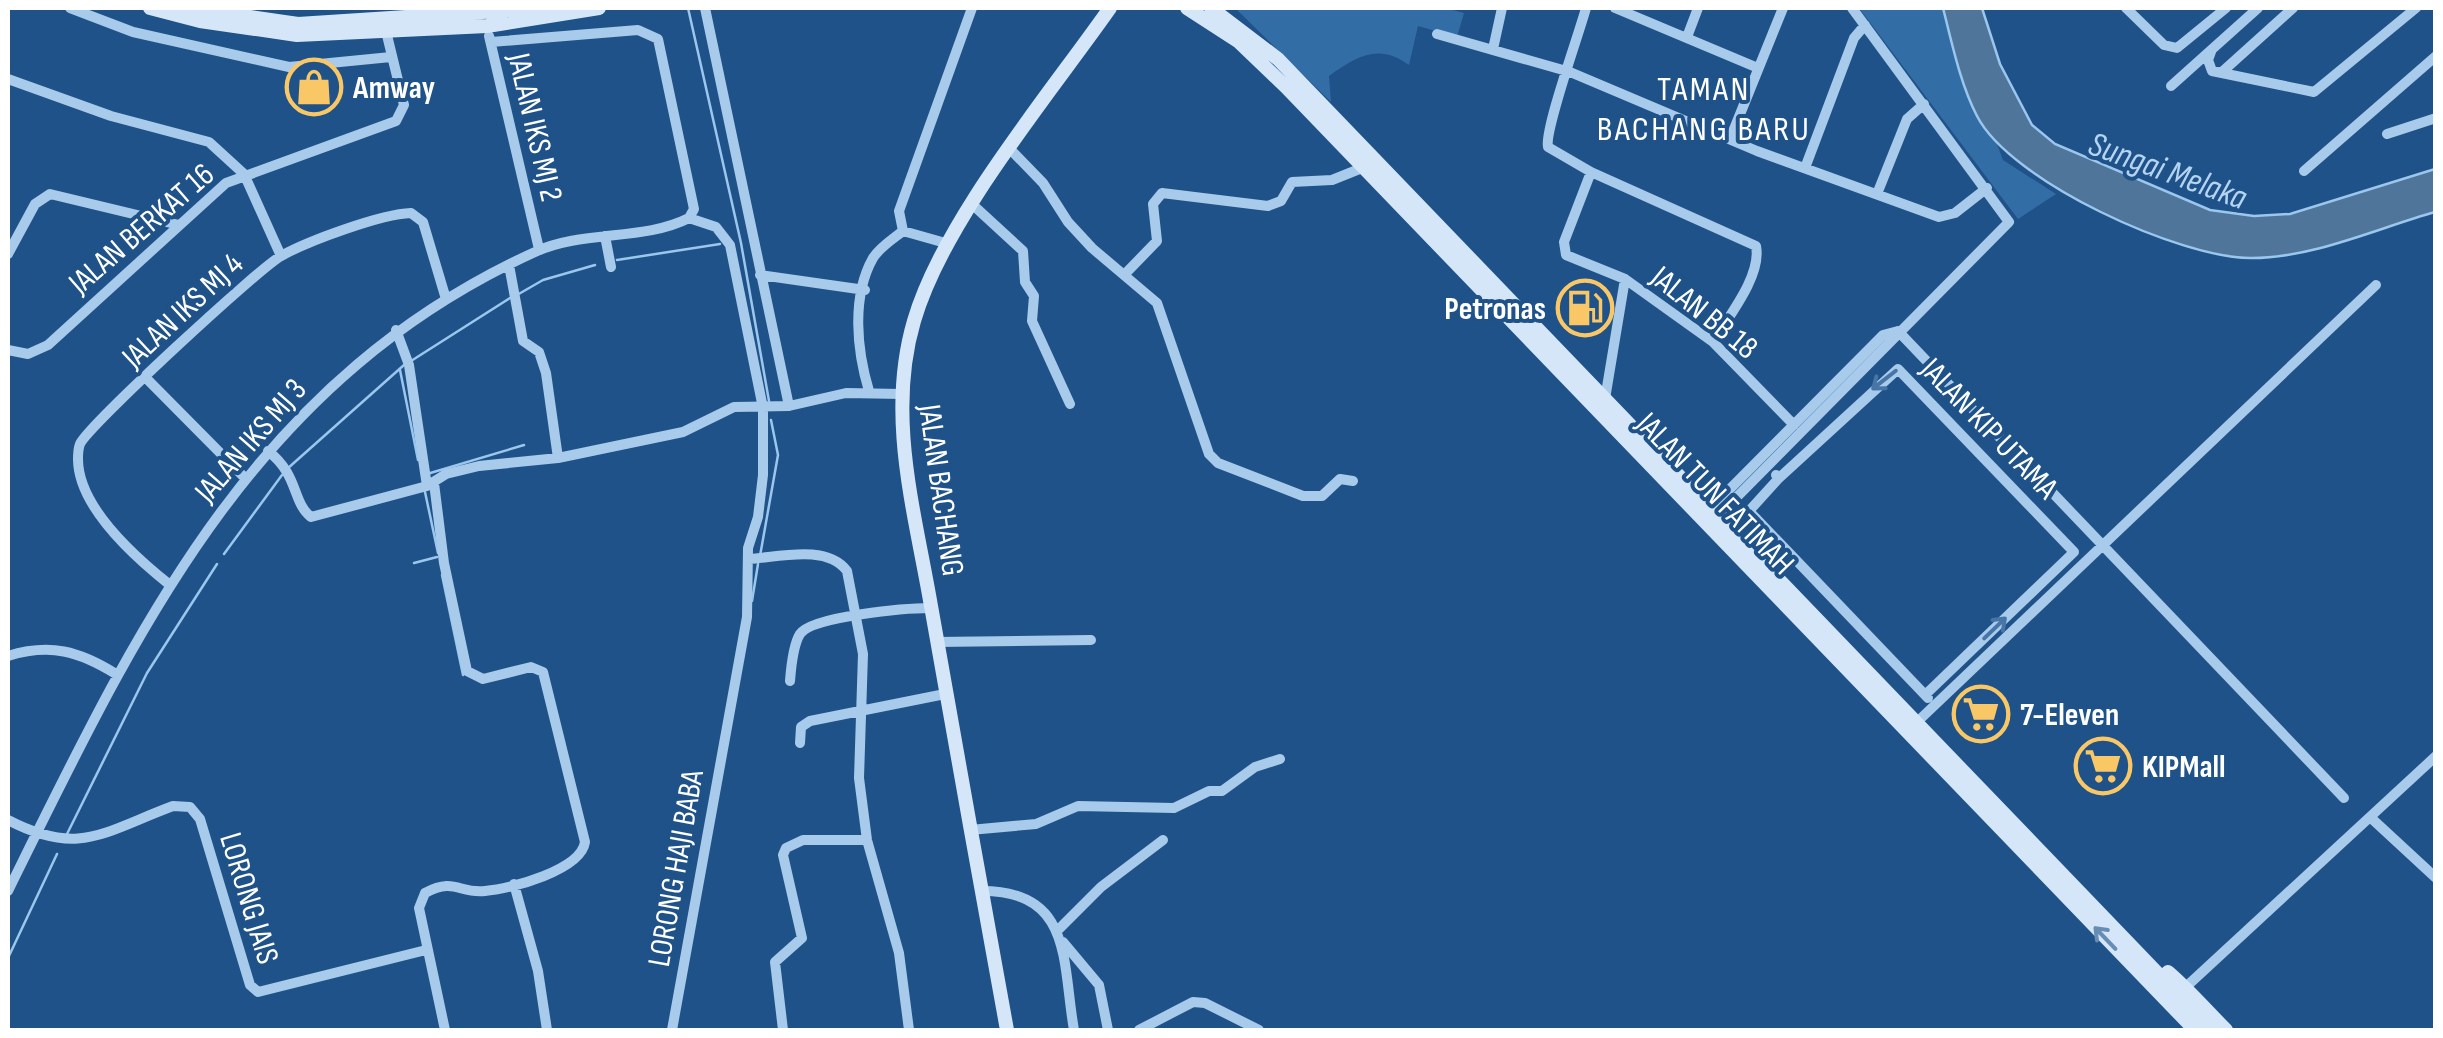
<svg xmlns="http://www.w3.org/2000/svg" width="2443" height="1038" font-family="'Sofia Sans Condensed',sans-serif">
	<rect width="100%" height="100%" fill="#1e5288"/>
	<!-- green -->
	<path fill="#326da5" d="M 1235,8 L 1445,8 L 1464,13 L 1457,37 L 1418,26 L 1409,65 C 1379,43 1357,56 1329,76 L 1331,102 Z
		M 1859,8 L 1947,8 L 2003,160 L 2056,194 L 2018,219 Z"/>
	<!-- water -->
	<path fill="#4f759b" stroke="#9bc6ed" stroke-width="2.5" d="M 1943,8 L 1982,8 L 2000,64 L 2032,125 L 2055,144 L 2210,210 L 2254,216 L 2290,214 L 2435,169 L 2435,212 C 2378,228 2313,258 2252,258 C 2181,259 2010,181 1977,116 C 1960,83 1952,43 1943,8 Z"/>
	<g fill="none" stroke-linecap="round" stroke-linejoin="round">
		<!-- stream -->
		<path stroke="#9bc6ed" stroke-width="2.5" d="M 688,8 L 741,243 L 769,401
			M 617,260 L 720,244
			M 517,295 L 543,280 L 595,265
			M 411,361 L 510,298
			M 400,370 L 418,460
			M 287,469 L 404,365
			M 427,474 L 524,445
			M 425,492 L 438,553
			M 224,554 L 282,475
			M 760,556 L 778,455 L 771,420
			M 414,563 L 437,557
			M 442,575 L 463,675
			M 752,601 L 758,564
			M 67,834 L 147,673 L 217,564
			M 8,958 L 57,854"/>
		<!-- street -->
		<path stroke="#a8caeb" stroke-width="10" d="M 70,8 L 133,32 L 289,67 L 391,57
			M 705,8 L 789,406
			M 1586,8 C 1579,34 1544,131 1548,147 L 1591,172 L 1756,246 C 1762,276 1728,317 1713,342
			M 1615,8 L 1758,68
			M 2126,8 L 2164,45 L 2177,48 L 2226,8
			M 1437,34 L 1570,72 L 1757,151 L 1939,217 L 1955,213 L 1987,188
			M 489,36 L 539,249
			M 1687,37 L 1698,8
			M 1493,49 L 1502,8
			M 2212,49 L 2208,60 L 2212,71 L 2314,92 L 2416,8
			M 2222,72 L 2293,8
			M 8,79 L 111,116 L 209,142 L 244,174 L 281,256
			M 2171,86 L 2258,8
			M 2387,134 L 2436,118
			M 1730,139 L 1783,8
			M 1010,149 L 1043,183 L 1068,222 L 1092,248 L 1157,303 L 1209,454 L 1218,463 L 1303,496 L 1322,496 L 1340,479 L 1353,481
			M 1805,168 L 1854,38 L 1865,25
			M 2304,171 L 2436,56
			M 1591,172 L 1564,242 L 1566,255 L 1625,279 L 1713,342 L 1794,425
			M 1877,194 L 1907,119 L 1924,104
			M 973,205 L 1023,251 L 1025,282 L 1034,296 L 1032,321 L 1070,404
			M 605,236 L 611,267
			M 949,244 L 903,231 L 899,211 L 972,8
			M 8,254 L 35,204 L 50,194 L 179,225
			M 509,265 L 523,341 L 539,352 L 546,373 L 558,458
			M 1125,274 L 1157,241 L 1153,204 L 1162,193 L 1268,206 L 1281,201 L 1292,182 L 1332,180 L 1362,168
			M 760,275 L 865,290
			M 396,330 L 409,365 L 427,486
			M 1898,331 L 2344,798
			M 8,350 L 28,354 L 48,345 L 226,183 L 396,121 L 404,105 L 385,27
			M 146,378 L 246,479
			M 869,391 C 857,351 851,297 873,258 C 880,247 893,239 903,231
			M 1605,399 L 1625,279
			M 268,451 C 299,475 292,502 311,517 L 427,486 L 446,474 L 479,466 L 558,458 L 683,432 L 734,407 L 789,406 L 846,393 L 901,394
			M 1776,475 L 1779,478 L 1749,511 L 1928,698
			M 1779,478 L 1898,369 L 2074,552 L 1925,695
			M 434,483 L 444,563 L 467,671 L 483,679 L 531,667 L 543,672 L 585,842 C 581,870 511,889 485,891 C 459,894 455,877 425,893 L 419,908 L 445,1030
			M 1708,511 L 1883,335 L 1898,331
			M 1716,518 L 2009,222 L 1852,8
			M 750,559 C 779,557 827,544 847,571 L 863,654 L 859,778 L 867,840 L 899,953 L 909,1030
			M 170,585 C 136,558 78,507 78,459 C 78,454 78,449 80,444 C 88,426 259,268 281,256 C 308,241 381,214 411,213 L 423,222 L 446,299
			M 936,642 L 1091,640
			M 8,656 C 50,643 79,651 116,674
			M 790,681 C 791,668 793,645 800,634 C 812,616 908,608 931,608
			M 1916,723 L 2376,285
			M 800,743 L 801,727 L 810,721 L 945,694
			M 2370,817 L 2436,878
			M 8,820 C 79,857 103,832 173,806 L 190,807 L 200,819 L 250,985 L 258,992 L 426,950
			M 970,830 L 1036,824 L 1078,806 L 1174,808 L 1209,791 L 1222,791 L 1255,767 L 1280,759
			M 514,884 L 538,971 L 547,1030
			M 8,891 C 138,628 252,381 535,252 C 582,230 644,241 689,218 L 694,209 L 658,39 L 638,30 L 491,42
			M 982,891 C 1073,891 1062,962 1074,1030
			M 1059,929 L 1101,887 L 1163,840
			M 1063,942 L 1099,985 L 1108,1030
			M 2188,985 L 2436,756
			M 672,1030 L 747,617 L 748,548 L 758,517 L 763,475 L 763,408 L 730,245 L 716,227 L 689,218
			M 783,1030 L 775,962 L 802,938 L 783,855 L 786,848 L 803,840 L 867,840
			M 1139,1030 L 1193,1002 L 1205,1003 L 1259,1030"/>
		<!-- secondary -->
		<path stroke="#d4e6f8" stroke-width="14" d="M 150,8 L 200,21 L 297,35 L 487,26 L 599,8
			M 190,8 L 298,24 L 543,8
			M 1187,8 L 1238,41 L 1286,87 L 2195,1030
			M 1211,8 L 1278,59 L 2212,1030
			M 2168,972 C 2189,990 2205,1009 2226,1030
			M 1007,1030 C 982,889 955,747 931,606 C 915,512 886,416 914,321 C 943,221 1049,95 1110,8"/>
	</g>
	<!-- one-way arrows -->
	<defs><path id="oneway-shaft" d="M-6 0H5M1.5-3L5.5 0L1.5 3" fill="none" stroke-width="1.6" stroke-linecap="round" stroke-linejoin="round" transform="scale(2.5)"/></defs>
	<g stroke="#4776a6">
		<use href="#oneway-shaft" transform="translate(1884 380) rotate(142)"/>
		<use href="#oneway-shaft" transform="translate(1995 628) rotate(-44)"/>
	</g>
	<use stroke="#678db5" href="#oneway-shaft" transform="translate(2105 938) rotate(-134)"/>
	<!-- icons -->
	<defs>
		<g id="shop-ring" transform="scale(2.875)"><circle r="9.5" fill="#1e5288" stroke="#fac767" stroke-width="1.5"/><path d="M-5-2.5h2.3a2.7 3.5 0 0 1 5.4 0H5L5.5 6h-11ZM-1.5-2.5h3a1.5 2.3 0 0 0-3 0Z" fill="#fac767"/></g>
		<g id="fuel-ring" transform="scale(2.875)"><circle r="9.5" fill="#1e5288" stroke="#fac767" stroke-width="1.5"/><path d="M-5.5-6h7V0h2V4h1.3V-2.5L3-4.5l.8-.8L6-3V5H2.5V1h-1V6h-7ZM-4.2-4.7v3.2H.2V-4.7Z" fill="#fac767"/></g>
		<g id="supermarket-ring" transform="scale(2.875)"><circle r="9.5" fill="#1e5288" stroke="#fac767" stroke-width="1.5"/><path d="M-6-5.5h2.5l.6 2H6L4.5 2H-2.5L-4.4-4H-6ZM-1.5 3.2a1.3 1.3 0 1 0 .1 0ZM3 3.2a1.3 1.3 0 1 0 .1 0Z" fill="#fac767"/></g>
	</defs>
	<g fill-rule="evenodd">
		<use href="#shop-ring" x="314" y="87"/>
		<use href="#fuel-ring" x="1585" y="308"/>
		<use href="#supermarket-ring" x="1981" y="714"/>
		<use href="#supermarket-ring" x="2103" y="766"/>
	</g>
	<g text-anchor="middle" stroke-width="8" stroke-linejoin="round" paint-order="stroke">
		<!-- poi labels -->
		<g font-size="32" font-weight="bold" fill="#fff" stroke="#1e5288" text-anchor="start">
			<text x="353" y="98">Amway</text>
			<text x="1546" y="319" text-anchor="end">Petronas</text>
			<text x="2020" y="725">7-Eleven</text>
			<text x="2142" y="777">KIPMall</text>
		</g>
		<!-- street labels -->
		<g font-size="32" fill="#fff" stroke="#1e5288">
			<text transform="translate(536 127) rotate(77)" y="11">JALAN IKS MJ 2</text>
			<text transform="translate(141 228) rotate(-41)" y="11">JALAN BERKAT 16</text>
			<text transform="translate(182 310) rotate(-43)" y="11">JALAN IKS MJ 4</text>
			<text transform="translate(1705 312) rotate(39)" y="11">JALAN BB 18</text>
			<text transform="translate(1990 428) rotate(46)" y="11">JALAN KIP UTAMA</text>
			<text transform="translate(250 440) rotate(-49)" y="11">JALAN IKS MJ 3</text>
			<text transform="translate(942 490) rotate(82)" y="11">JALAN BACHANG</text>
			<text transform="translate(1716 493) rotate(46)" y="11">JALAN TUN FATIMAH</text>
			<text transform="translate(675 868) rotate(-80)" y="11">LORONG HAJI BABA</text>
			<text transform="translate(250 898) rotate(73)" y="11">LORONG JAIS</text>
		</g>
		<!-- neighbourhood labels -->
		<g font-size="35" letter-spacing="2.5" fill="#fff" stroke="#1e5288">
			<text x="1704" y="100">TAMAN<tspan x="1704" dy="40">BACHANG BARU</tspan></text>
		</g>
		<!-- water labels -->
		<g font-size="35" font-style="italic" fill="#b4d4f2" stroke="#1e5288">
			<text transform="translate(2168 170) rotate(20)" y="12">Sungai Melaka</text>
		</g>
	</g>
	<!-- border -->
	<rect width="2443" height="1038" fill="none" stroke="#ffffff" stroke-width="20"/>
</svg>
